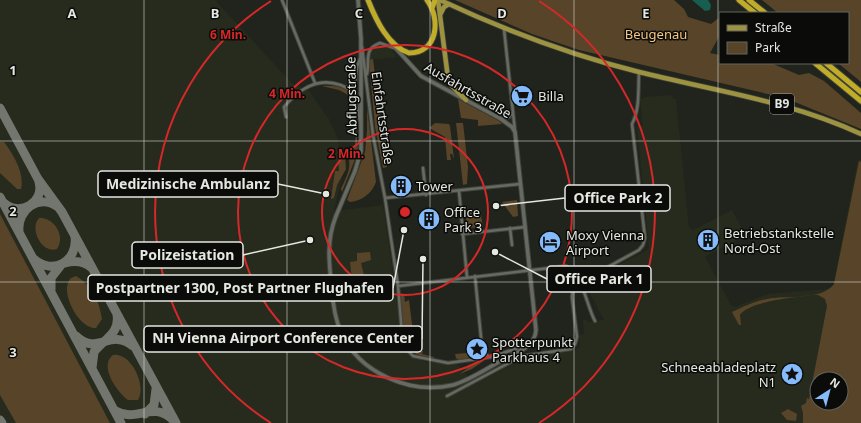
<svg xmlns="http://www.w3.org/2000/svg" width="861" height="423" font-family="'Noto Sans',sans-serif">
	<rect width="100%" height="100%" fill="#20241c"/>
	<!-- built -->
	<path fill="#262b1d" fill-rule="evenodd" d="M 0,0 L 215,0 L 292,83 L 309,91 L 329,119 L 338,139 L 343,172 L 334,211 L 383,205 L 404,350 L 425,362 L 457,364 L 475,384 L 524,358 L 574,351 L 580,347 L 579,335 L 584,334 L 583,320 L 587,320 L 588,322 L 604,320 L 589,292 L 594,278 L 649,249 L 637,126 L 643,125 L 640,100 L 645,97 L 672,95 L 673,99 L 676,99 L 689,227 L 693,230 L 732,210 L 746,236 L 705,256 L 731,305 L 735,307 L 767,294 L 827,289 L 833,285 L 858,159 L 861,160 L 861,423 L 0,423 ZM 817,379 L 841,379 L 841,403 L 817,403 Z
		M 380,44 L 390,48 L 397,57 L 369,60 L 370,52 Z"/>
	<!-- green -->
	<path fill="#584429" fill-rule="evenodd" d="M 455,0 L 674,0 L 684,9 L 688,17 L 711,24 L 720,17 L 720,35 L 710,53 L 720,55 L 720,63 L 771,63 L 799,75 L 809,73 L 824,81 L 861,113 L 861,129 L 785,98 L 579,50 L 532,34 Z
		M 762,0 L 861,0 L 861,82 L 838,63 L 848,63 L 848,13 L 778,13 Z
		M 373,59 L 387,167 L 383,168 L 375,127 L 369,60 Z
		M 322,86 C 331,85 353,87 354,98 L 339,90 Z
		M 458,99 L 499,121 L 502,124 L 478,126 L 478,120 L 461,118 Z
		M 367,107 L 376,182 C 372,193 362,201 350,202 L 347,200 L 365,152 L 367,130 Z
		M 435,123 L 449,124 L 450,126 L 454,159 L 452,154 L 450,154 L 451,160 L 447,160 L 445,137 L 429,128 Z
		M 456,123 L 463,123 L 468,167 L 467,184 L 463,185 Z
		M 356,128 L 358,152 L 342,192 L 341,189 C 346,177 352,169 348,155 L 355,147 Z
		M 0,142 L 4,142 C 13,154 25,173 21,189 L 17,189 L 0,173 Z
		M 345,155 L 346,169 L 337,185 L 334,198 L 331,199 L 335,171 L 339,171 L 338,156 Z
		M 859,161 L 861,162 L 861,423 L 803,423 L 803,413 L 801,406 L 806,403 L 807,398 L 809,399 L 827,306 L 825,299 L 818,295 L 813,295 C 797,297 749,301 740,315 L 741,325 L 739,325 L 732,312 C 743,307 755,301 767,299 C 785,295 822,301 834,284 ZM 817,379 L 841,379 L 841,403 L 817,403 Z
		M 517,200 L 518,216 L 513,217 L 502,202 Z
		M 480,209 L 483,227 L 467,228 L 465,210 Z
		M 0,214 L 110,423 L 16,423 L 0,395 Z
		M 39,218 C 54,217 66,236 57,249 C 42,254 29,229 39,218 Z
		M 370,252 L 371,260 L 361,263 L 369,296 L 354,298 L 350,262 L 357,261 L 357,253 Z
		M 76,276 C 93,286 99,301 102,319 L 96,328 C 79,330 58,290 71,278 Z
		M 400,293 L 404,294 L 405,302 L 409,300 L 415,348 L 423,351 L 422,354 L 434,357 L 434,359 L 416,354 L 406,346 L 400,307 Z
		M 480,351 L 485,357 L 474,357 L 470,353 Z
		M 467,353 L 469,358 L 459,360 L 456,358 L 455,354 Z
		M 113,355 C 131,352 147,386 138,400 L 128,400 C 118,393 98,366 113,355 Z
		M 485,360 L 472,369 L 460,374 L 474,363 Z
		M 788,409 L 797,414 L 796,421 L 787,420 L 781,413 Z"/>
	<!-- water -->
	<path fill="#185e50" d="M 692,0 L 708,0 L 711,5 L 710,10 L 705,11 Z"/>
	<g fill="none" stroke-linecap="round" stroke-linejoin="round">
		<!-- taxiway -->
		<path stroke="#72766e" stroke-width="9" d="M 0,108 L 38,179 L 62,212 L 176,423
			M 0,197 L 121,423
			M 4,203 C 19,217 45,203 39,182
			M 19,231 C 17,210 39,193 58,207
			M 34,259 C 53,276 78,261 75,237
			M 65,263 C 75,260 84,261 92,268
			M 51,290 L 51,278 L 61,265
			M 76,336 C 97,357 110,327 133,346
			M 92,368 L 94,352 C 105,338 120,334 117,314
			M 116,411 C 136,423 153,400 173,420
			M 145,414 L 154,405 L 156,389
			M 0,420 L 2,423"/>
		<!-- minor casing -->
		<g stroke="#3f413b" stroke-width="4.5">
			<path id="minor" d="M 282,0 L 315,83
				M 504,29 L 515,131
				M 362,47 L 373,135 L 385,198 L 398,286 L 403,345 L 413,356 L 448,363 L 491,357 L 527,345
				M 367,74 C 370,61 363,49 380,43 L 394,48
				M 347,87 L 355,85 L 357,67 L 360,59
				M 286,117 L 284,107 C 303,84 327,73 355,93 L 360,121
				M 501,119 L 509,117 L 513,112
				M 423,168 L 426,195
				M 459,191 L 467,277
				M 385,198 L 520,184
				M 510,228 L 512,245
				M 462,234 L 525,227
				M 475,276 L 482,348 L 485,354 L 490,357
				M 398,286 L 566,266 C 582,272 587,307 595,321
				M 447,396 L 522,356 L 571,349 L 575,344 L 577,337 L 572,297 L 573,286 L 639,250 L 643,245 L 645,238 L 632,124 C 640,109 638,90 639,73"/>
		</g>
		<!-- tertiary casing -->
		<g stroke="#3f413b" stroke-width="5.5">
			<path id="tertiary" d="M 355,171 L 361,151 L 361,39 L 358,0
				M 336,216 C 326,241 329,264 332,290 C 333,305 335,319 341,332 C 359,373 410,395 453,385 C 470,380 486,369 502,360 C 515,353 535,348 536,330 L 515,132 L 512,127 L 501,119 L 421,76 L 391,43"/>
		</g>
		<!-- primary casing -->
		<g stroke="#3f413b" stroke-width="6">
			<path id="primary" d="M 438,0 L 448,78 L 452,86 L 466,100
				M 440,0 C 504,30 571,55 639,72 C 715,91 790,101 861,134
				M 440,15 L 444,7 L 449,4"/>
		</g>
		<!-- motorway casing -->
		<g stroke="#3f413b" stroke-width="7">
			<path id="motorway" d="M 368,0 C 376,20 388,46 409,53 C 438,53 441,19 427,0
				M 739,0 L 755,13
				M 749,0 L 765,13
				M 432,8 L 435,0
				M 815,63 L 861,101
				M 826,63 L 861,92"/>
		</g>
		<!-- minor -->
		<use href="#minor" stroke="#666a61" stroke-width="2.5"/>
		<!-- tertiary -->
		<use href="#tertiary" stroke="#666a61" stroke-width="3.5"/>
		<!-- primary -->
		<use href="#primary" stroke="#9d923f" stroke-width="4.5"/>
		<!-- motorway -->
		<use href="#motorway" stroke="#c1ac28" stroke-width="5"/>
		<!-- tertiary-bridge casing -->
		<g stroke="#3f413b" stroke-width="5.5" stroke-linecap="butt">
			<path id="tertiary-bridge" d="M 336,216 L 355,171"/>
		</g>
		<!-- tertiary-bridge -->
		<use href="#tertiary-bridge" stroke="#666a61" stroke-width="3.5"/>
	</g>
	<!-- grid -->
	<path fill="none" stroke="#e5e7e1" stroke-width="1" stroke-opacity="0.55" d="M 144,0 L 144,423M 287,0 L 287,423M 430,0 L 430,423M 574,0 L 574,423M 718,0 L 718,423M 0,141 L 861,141M 0,282 L 861,282"/>
	<!-- distance rings -->
	<g fill="none" stroke="#d62828" stroke-width="2">
		<circle cx="405" cy="212" r="83"/>
		<circle cx="405" cy="212" r="167"/>
		<path d="M271 423A250 250 0 0 1 271 1M539 1A250 250 0 0 1 539 423"/>
	</g>
	<!-- icons -->
	<defs>
		<g id="supermarket-disc" transform="scale(1.15)"><circle r="9.5" fill="#85bbfb" stroke="#0b0c09"/><path d="M-6-5.5h2.5l.6 2H6L4.5 2H-2.5L-4.4-4H-6ZM-1.5 3.2a1.3 1.3 0 1 0 .1 0ZM3 3.2a1.3 1.3 0 1 0 .1 0Z" fill="#111"/></g>
		<g id="building-disc" transform="scale(1.15)"><circle r="9.5" fill="#85bbfb" stroke="#0b0c09"/><path d="M-4-6H4V6H1V3H-1V6H-4ZM-2.5-4.3h1.7v1.8h-1.7ZM.8-4.3h1.7v1.8H.8ZM-2.5-1h1.7V.8h-1.7ZM.8-1h1.7V.8H.8Z" fill="#111"/></g>
		<g id="hotel-disc" transform="scale(1.15)"><circle r="9.5" fill="#85bbfb" stroke="#0b0c09"/><path d="M-6-4.5h1.5V1H6V5H4.5V3h-9V5H-6ZM-4 0a1.8 1.8 0 1 1 3.6 0ZM.5 0V-2.5h3Q6-2.5 6 0Z" fill="#111"/></g>
		<g id="sight-disc" transform="scale(1.15)"><circle r="9.5" fill="#85bbfb" stroke="#0b0c09"/><path d="M0-6L1.8-2.2L6-1.7L2.9 1.2L3.7 5.4L0 3.3L-3.7 5.4L-2.9 1.2L-6-1.7L-1.8-2.2Z" fill="#111"/></g>
	</defs>
	<g fill-rule="evenodd">
		<use href="#supermarket-disc" x="522" y="96"/>
		<use href="#building-disc" x="401" y="186"/>
		<use href="#building-disc" x="429" y="219"/>
		<use href="#building-disc" x="708" y="240"/>
		<use href="#hotel-disc" x="550" y="242"/>
		<use href="#sight-disc" x="477" y="349"/>
		<use href="#sight-disc" x="792" y="374"/>
	</g>
	<g text-anchor="middle" stroke-width="3" stroke-linejoin="round" paint-order="stroke">
		<!-- shield labels -->
		<rect fill="#0b0c09" stroke="#a4a5a0" stroke-width="1" x="770" y="94" width="24" height="20" rx="3"/>
		<g font-size="12" font-weight="bold" fill="#e5e7e1">
			<text x="782" y="108">B9</text>
		</g>
		<!-- park labels -->
		<g font-size="13" fill="#f8c683" stroke="#0b0c09">
			<text x="656" y="39">Beugenau</text>
		</g>
		<!-- street labels -->
		<g font-size="13" fill="#e5e7e1" stroke="#0b0c09">
			<text transform="translate(468 90) rotate(30)" y="5">Ausfahrtsstraße</text>
			<text transform="translate(351 96) rotate(-91)" y="5">Abflugstraße</text>
			<text transform="translate(383 118) rotate(82)" y="5">Einfahrtsstraße</text>
		</g>
		<!-- poi labels -->
		<g font-size="13" fill="#e5e7e1" stroke="#0b0c09" text-anchor="start">
			<text x="538" y="101">Billa</text>
			<text x="416" y="191">Tower</text>
			<text x="444" y="217">Office<tspan x="444" dy="15">Park 3</tspan></text>
			<text x="724" y="238">Betriebstankstelle<tspan x="724" dy="15">Nord-Ost</tspan></text>
			<text x="566" y="240">Moxy Vienna<tspan x="566" dy="15">Airport</tspan></text>
			<text x="492" y="347">Spotterpunkt<tspan x="492" dy="15">Parkhaus 4</tspan></text>
			<text x="776" y="372" text-anchor="end">Schneeabladeplatz<tspan x="776" dy="15">N1</tspan></text>
		</g>
	</g>
	<g font-size="13" text-anchor="middle" font-weight="bold" fill="#e5e7e1" stroke="#0b0c09" stroke-width="3" stroke-linejoin="round" paint-order="stroke">
		<text x="72" y="18">A</text>
		<text x="215" y="18">B</text>
		<text x="359" y="18">C</text>
		<text x="502" y="18">D</text>
		<text x="646" y="18">E</text>
		<text x="13" y="75">1</text>
		<text x="13" y="216">2</text>
		<text x="13" y="357">3</text>
	</g>
	<circle cx="405" cy="212" r="6" fill="#d62828" stroke="#0b0c09" stroke-width="2"/>
	<g font-size="12" text-anchor="middle" font-weight="bold" fill="#d62828" stroke="#0b0c09" stroke-width="3" stroke-linejoin="round" paint-order="stroke">
		<text x="228" y="39">6 Min.</text>
		<text x="287" y="98">4 Min.</text>
		<text x="346" y="158">2 Min.</text>
	</g>
	<!-- callouts -->
	<path fill="none" stroke="#e5e7e1" stroke-width="1.5" d="M326 194L278 184M496 206L565 198M310 240L243 255M495 252L547 279M404 230L393 288M423 259L422 339"/>
	<g fill="#e5e7e1" stroke="#0b0c09" stroke-width="1.5">
		<circle cx="326" cy="194" r="4"/>
		<circle cx="496" cy="206" r="4"/>
		<circle cx="310" cy="240" r="4"/>
		<circle cx="495" cy="252" r="4"/>
		<circle cx="404" cy="230" r="4"/>
		<circle cx="423" cy="259" r="4"/>
	</g>
	<g fill="#0b0c09" stroke="#e5e7e1" stroke-width="1.5">
		<rect x="98" y="171" width="180" height="26" rx="4"/>
		<rect x="565" y="185" width="105" height="26" rx="4"/>
		<rect x="132" y="242" width="111" height="26" rx="4"/>
		<rect x="547" y="266" width="104" height="26" rx="4"/>
		<rect x="88" y="275" width="305" height="26" rx="4"/>
		<rect x="144" y="326" width="278" height="26" rx="4"/>
	</g>
	<g font-size="14" text-anchor="middle" font-weight="bold" fill="#e5e7e1">
		<text x="188" y="189">Medizinische Ambulanz</text>
		<text x="618" y="203">Office Park 2</text>
		<text x="187" y="260">Polizeistation</text>
		<text x="599" y="284">Office Park 1</text>
		<text x="240" y="293">Postpartner 1300, Post Partner Flughafen</text>
		<text x="283" y="343">NH Vienna Airport Conference Center</text>
	</g>
	<!-- legend -->
	<rect x="719" y="12" width="130" height="52" fill="#0b0c09" stroke="#62645f"/>
	<rect x="727" y="25" width="20" height="6" fill="#9d923f" stroke="#62645f"/>
	<text x="755" y="32" font-size="12" fill="#e5e7e1">Straße</text>
	<rect x="727" y="42" width="20" height="12" fill="#584429" stroke="#62645f"/>
	<text x="755" y="52" font-size="12" fill="#e5e7e1">Park</text>
	<!-- north arrow -->
	<g transform="translate(829 391) rotate(36)"><circle r="19" fill="#0b0c09" stroke="#62645f"/>
	<path d="M0-3L7 15L0 10L-7 15Z" fill="#85bbfb"/>
	<text y="-6" font-size="11" font-weight="bold" text-anchor="middle" fill="#e5e7e1">N</text>
	</g>
</svg>
